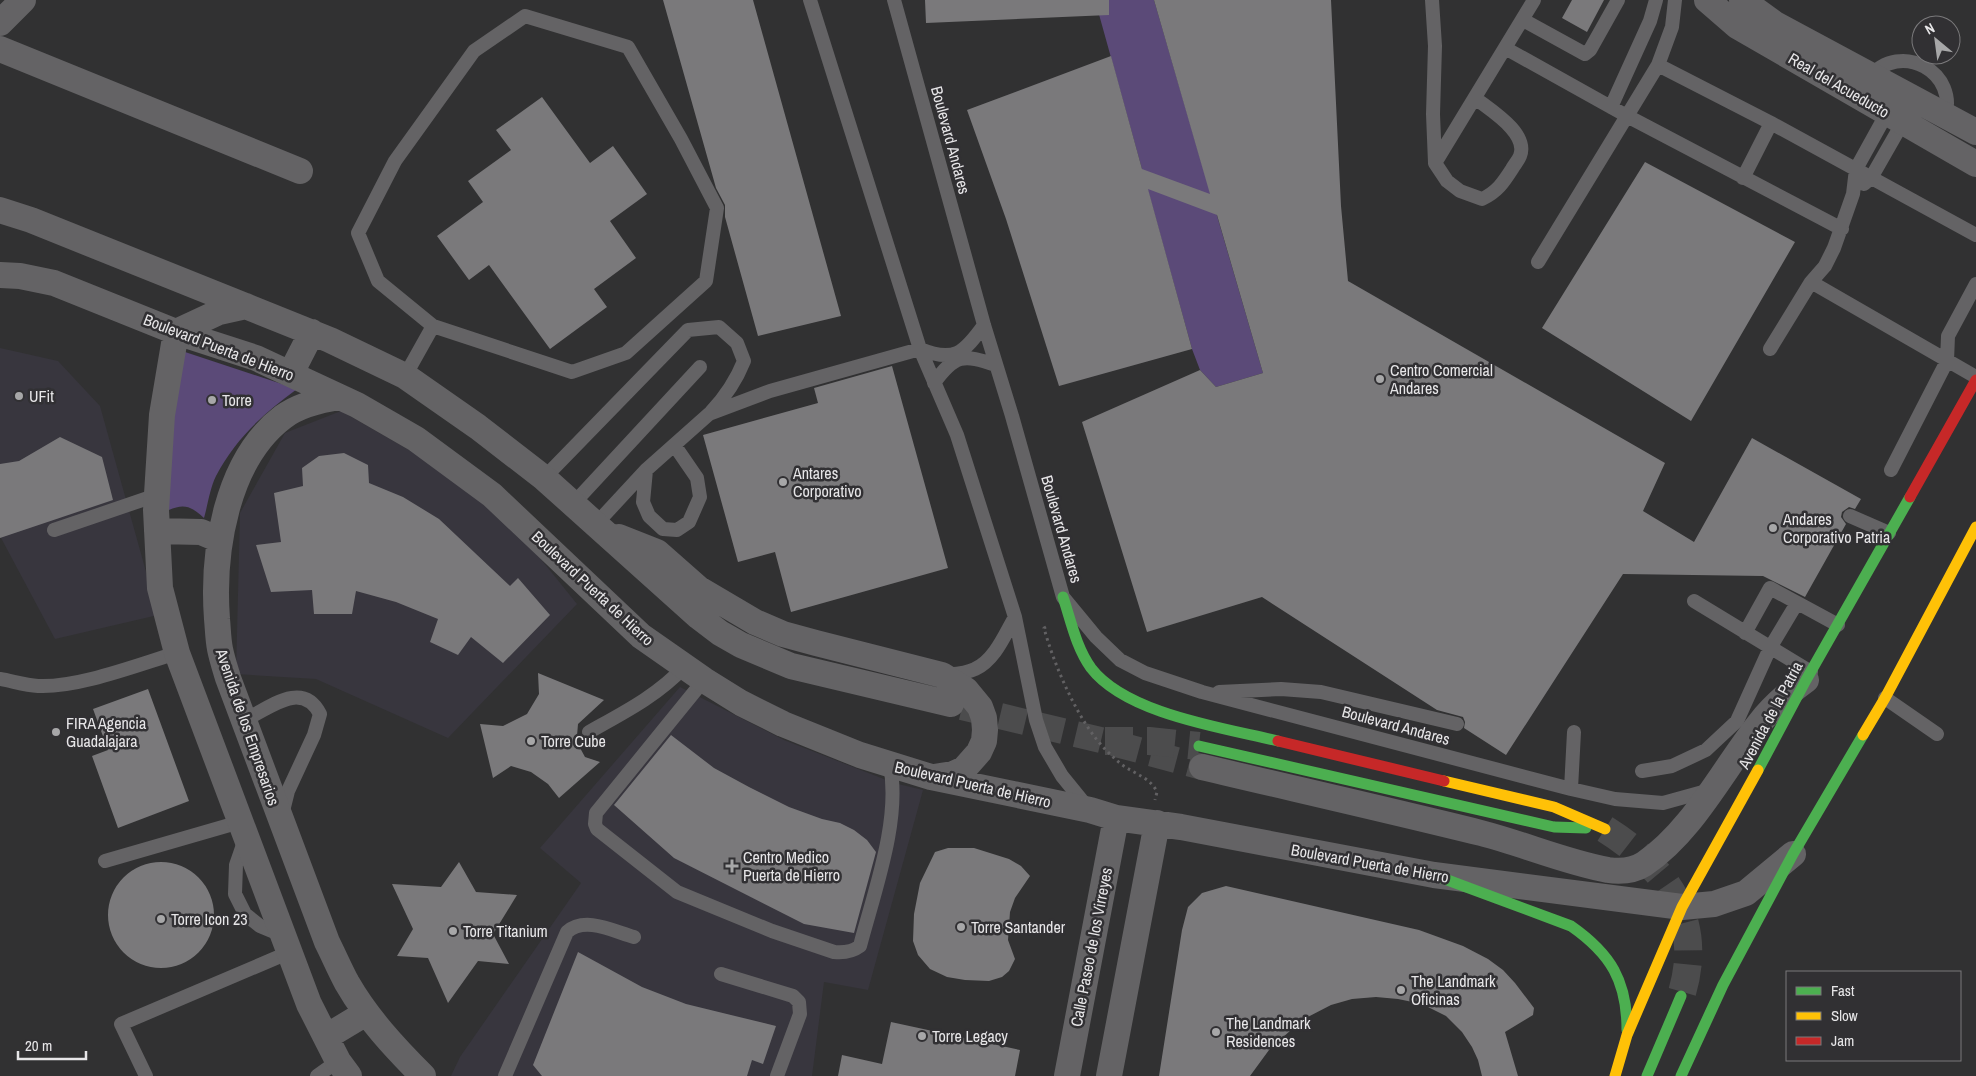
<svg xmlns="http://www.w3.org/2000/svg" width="1976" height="1076" font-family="'Archivo Narrow',sans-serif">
	<rect width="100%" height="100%" fill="#313132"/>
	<!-- built -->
	<path fill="#38363e" d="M 0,348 L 58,361 L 100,406 L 158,615 L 55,639 L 0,536 Z
		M 341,411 L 490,496 L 577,604 L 448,738 L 316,679 L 236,674 L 240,513 L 285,433 Z
		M 680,687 L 784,740 L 894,783 L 923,790 L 868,990 L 824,982 L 812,1076 L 451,1076 L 460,1057 L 581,883 L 540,848 Z"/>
	<!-- green -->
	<path fill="#5b4a78" d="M 1095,0 L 1154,0 L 1263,373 L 1216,387 L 1200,370 L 1192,349 Z
		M 179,350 L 297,389 C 263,414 236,438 216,476 C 210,488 208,504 204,518 C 189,504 182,504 164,512 Z"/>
	<!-- building -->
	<path fill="#7a797b" d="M 663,0 L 753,0 L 841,316 L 758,336 L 725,217 L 725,205 L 716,188 Z
		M 925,0 L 1109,0 L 1109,15 L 926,23 Z
		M 1154,0 L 1331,0 L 1341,206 L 1348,281 L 1665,463 L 1643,511 L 1694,542 L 1752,438 L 1861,499 L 1855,509 L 1849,507 L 1842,512 L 1841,517 L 1846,524 L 1805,597 L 1763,576 L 1623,574 L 1506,755 L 1464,728 L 1465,722 L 1463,717 L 1437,710 L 1262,597 L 1147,632 L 1082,422 L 1200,370 L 1216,387 L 1263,373 L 1217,215 L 1148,189 L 1192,349 L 1059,386 L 1006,219 L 967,110 L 1111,56 L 1142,169 L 1210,194 Z
		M 1572,0 L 1604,0 L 1587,32 L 1562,18 Z
		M 542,97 L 590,163 L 613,146 L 647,194 L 610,221 L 636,258 L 594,289 L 607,307 L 550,349 L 489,265 L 469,280 L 437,236 L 483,202 L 468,181 L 511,150 L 496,130 Z
		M 1645,162 L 1795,242 L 1691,421 L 1542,328 Z
		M 892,366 L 948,568 L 791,612 L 775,552 L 738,562 L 703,435 L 818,403 L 814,388 Z
		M 60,437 L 102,457 L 113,500 L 0,538 L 0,464 L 19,461 Z
		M 344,453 L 368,465 L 369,483 L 403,497 L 439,519 L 510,586 L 518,578 L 550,615 L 503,663 L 471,637 L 458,655 L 430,642 L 438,619 L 396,602 L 356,591 L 352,614 L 314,614 L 312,590 L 271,592 L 256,545 L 281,542 L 274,493 L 303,486 L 302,468 L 319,456 Z
		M 538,673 L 604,700 L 578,724 L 577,736 L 579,746 L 585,757 L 600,762 L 559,798 L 548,784 L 531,772 L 511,766 L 493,778 L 480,724 L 503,726 L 527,714 L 539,694 Z
		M 148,689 L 189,801 L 118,828 L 92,756 L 108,750 L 93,709 Z
		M 671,735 L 714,768 L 749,787 L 789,807 L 822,819 L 840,823 L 854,830 L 867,840 L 876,852 L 854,933 L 804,924 L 674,858 L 614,805 Z
		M 948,848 L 974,848 L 1009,859 L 1021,866 L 1030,876 L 1015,898 L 1010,912 L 1008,940 L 1015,959 L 1009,971 L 1002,977 L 989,981 L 965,980 L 947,977 L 930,969 L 918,955 L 913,941 L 914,914 L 920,883 L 935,852 Z
		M 459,862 L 476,892 L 517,895 L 493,934 L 509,964 L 478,961 L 448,1003 L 428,958 L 397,956 L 413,929 L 392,884 L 441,887 Z
		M108 915a53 53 0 1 1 106 0a53 53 0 1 1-106 0Z
		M 1226,886 L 1419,930 L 1463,946 L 1488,959 L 1503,970 L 1515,983 L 1534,1008 L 1533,1015 L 1505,1032 L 1518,1076 L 1482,1076 L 1478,1060 L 1472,1047 L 1462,1032 L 1446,1016 L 1422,1004 L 1398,999 L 1376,997 L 1352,999 L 1331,1005 L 1302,1020 L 1269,1050 L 1250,1076 L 1159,1076 L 1182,930 L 1188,907 L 1202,893 Z
		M 578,952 L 642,987 L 686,1004 L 776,1026 L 763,1064 L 752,1060 L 747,1076 L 542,1076 L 533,1065 Z
		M 891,1022 L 1020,1050 L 1015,1076 L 838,1076 L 842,1055 L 882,1064 Z"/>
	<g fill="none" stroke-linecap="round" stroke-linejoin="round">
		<!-- street-tunnel -->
		<path stroke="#4c4c4d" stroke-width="26" stroke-dasharray="26 13" stroke-linecap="butt" d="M 962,707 L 1105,741 L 1202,767"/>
		<!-- primary-tunnel -->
		<path stroke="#4c4c4d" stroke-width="28" stroke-dasharray="28 14" stroke-linecap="butt" d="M 1105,741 L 1149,741 L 1199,746
			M 1605,829 C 1667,868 1705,920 1681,996"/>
		<!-- path -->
		<path stroke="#626163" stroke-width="3" stroke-dasharray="2.5 4" stroke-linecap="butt" d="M 1046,627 L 1044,628 C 1054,665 1079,724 1107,751 C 1112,756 1116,760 1121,764 C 1134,774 1150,777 1157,792 L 1155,800"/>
		<!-- lane -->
		<path stroke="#646365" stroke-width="14" d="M 810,0 L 920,349 L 957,435 L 1015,617 L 1036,720 L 1045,747 L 1062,776 L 1088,808
			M 894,0 L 984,325 L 1012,416 L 1063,597 L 1096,637 L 1120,660 L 1145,673 L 1202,692 L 1571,789 L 1615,799 L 1663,803 L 1710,790
			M 1432,0 L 1435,46 L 1433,114 L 1435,163 L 1447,181 L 1460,191 L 1482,199 C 1497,192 1503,183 1512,169 C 1514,165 1518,161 1520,156 C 1529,133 1490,110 1475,98
			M 525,16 L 628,47 L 681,139 L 717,208 L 706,281 L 626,353 L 572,372 L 433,326 L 378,281 L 358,233 L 395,161 L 474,51 Z
			M 1523,20 L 1585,54 L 1590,50 L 1618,0
			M 1505,48 L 1627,116 L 1842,229
			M 1658,65 L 1771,123 L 1976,235
			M 1869,78 C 1900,39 1961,73 1944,119
			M 1611,107 L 1650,21 L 1656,0
			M 1435,163 L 1534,0
			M 1743,178 L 1771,123
			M 1864,184 L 1871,178 L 1903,122
			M 1538,262 L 1658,65 L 1672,27 L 1675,0
			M 1811,282 L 1976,377
			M 1770,349 L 1811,282 L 1825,266 L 1834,248 L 1853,194 L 1856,169 L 1887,113
			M 405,376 L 433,326
			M 934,383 C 955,354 963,354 996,365
			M 646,470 L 643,502 L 649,516 L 663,529 L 677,530 L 689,522 L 700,497 L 697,478 L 675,446
			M 1891,470 L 1947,361 L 1948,336 L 1976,284
			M 544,478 L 688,330 L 719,327 L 737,343 L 744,361 C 736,381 726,396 711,412
			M 573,504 L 700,367
			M 1850,516 L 1889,533
			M 596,524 L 646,470 L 709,414 L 770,391 L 920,349 C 954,363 964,353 984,325
			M 54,530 L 157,495
			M 1694,601 L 1811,672
			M 1745,633 L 1770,588 L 1838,625
			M 944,675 C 954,674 965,674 975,669 C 995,660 1005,634 1015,617
			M 0,679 C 12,681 25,685 38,686 C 78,688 137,665 177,653
			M 704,680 L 596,813 L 595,824 L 597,829 L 677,892 L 772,931 L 834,952 C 844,953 852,952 860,946 C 874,892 901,820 890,765
			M 1219,692 L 1281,689 L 1321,692 L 1457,724
			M 1885,698 L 1937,734
			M 243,721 C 268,709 302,679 320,714 L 314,735 L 288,791 L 282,815
			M 589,732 C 623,713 657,696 684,667
			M 1642,771 L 1672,766 L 1706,750 L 1737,721 L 1770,648 L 1797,603
			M 1571,789 L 1574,732
			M 245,839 L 236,865 L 235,894 L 245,914 L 260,926 L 284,936
			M 105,861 L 240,822
			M 721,974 L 793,996 L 799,1002 L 800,1014 L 777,1076
			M 146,1076 L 121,1024 L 290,952
			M 317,1076 L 338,1061
			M 505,1076 L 567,932 C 585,916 613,931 634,937"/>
		<!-- street -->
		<path stroke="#646365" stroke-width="26" d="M 1707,0 L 1737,26 L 1976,164
			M 1742,0 L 1775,24 L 1976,132
			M 0,23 L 23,0
			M 0,49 L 300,171
			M 0,210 L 31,220 L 330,340 L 405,376 L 478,427 L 544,478 L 699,617 L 720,633 L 741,645 L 791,666 L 951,704
			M 0,275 L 20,276 L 54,283 L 176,332 L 256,358 L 357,405 L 416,439 L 492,495 L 641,636 L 704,680 L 741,703 L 783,724 L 860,755 L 931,777 L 1090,810 L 1116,818 L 1181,827 L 1434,875 L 1682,907 L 1714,904 L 1746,893 L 1793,854
			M 246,306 L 219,312 L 176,332 L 162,415 L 156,510 L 160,588 L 177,653 L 309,1004 L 338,1061 L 349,1076
			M 291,373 L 312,332
			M 340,397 C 320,400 299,405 283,417 C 226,460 212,552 217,619 C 218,629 218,639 220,649 C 222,659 225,668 228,678 L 327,942 C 334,956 340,970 347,983 C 367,1018 395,1048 423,1076
			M 157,531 L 201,532 L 220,540
			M 619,537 L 657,552 L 699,589 L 755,622 L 783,634 L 816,643 L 942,675 L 966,690 L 980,707 L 984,718 L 985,730 L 984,741 L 979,752 L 964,769 L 953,774 L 934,777
			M 1202,767 C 1295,789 1388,810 1481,833 C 1524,844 1565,862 1608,870 C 1622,872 1633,871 1644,864 C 1693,831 1723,769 1759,724 C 1772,707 1788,693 1806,680
			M 326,1037 L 366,1013
			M 1067,1076 L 1116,818
			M 1109,1076 L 1157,823"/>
		<!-- fast -->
		<path stroke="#4caf50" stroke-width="11" d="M 1063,597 C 1071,621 1076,647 1091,668 C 1126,714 1224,728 1278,741
			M 1199,746 L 1554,827 L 1586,828
			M 1758,770 L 1806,680 L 1910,497
			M 1434,875 L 1571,926 C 1611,954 1627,981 1627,1030
			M 1647,1076 L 1681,996
			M 1681,1076 L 1723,985 L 1793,854 L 1863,735"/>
		<!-- slow -->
		<path stroke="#ffc107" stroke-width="11" d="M 1863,735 L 1885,698 L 1976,527
			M 1444,781 L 1554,807 L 1605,829
			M 1615,1076 L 1627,1035 L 1682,907 L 1758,770"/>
		<!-- jam -->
		<path stroke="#c62828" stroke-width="11" d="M 1910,497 L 1976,380
			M 1278,741 L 1444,781"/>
	</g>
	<!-- markers -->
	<g fill="#a7a7a8" stroke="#313033" stroke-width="2">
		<circle cx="1380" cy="379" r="5"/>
		<circle cx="19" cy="396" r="5"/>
		<circle cx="212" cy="400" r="5"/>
		<circle cx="783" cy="482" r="5"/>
		<circle cx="1773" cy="528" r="5"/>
		<circle cx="56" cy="732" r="5"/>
		<circle cx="531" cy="741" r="5"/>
		<path d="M729.5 858.5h5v5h5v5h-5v5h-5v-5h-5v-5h5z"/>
		<circle cx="161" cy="919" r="5"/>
		<circle cx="961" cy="927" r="5"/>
		<circle cx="453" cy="931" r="5"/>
		<circle cx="1401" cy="990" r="5"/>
		<circle cx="1216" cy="1032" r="5"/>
		<circle cx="922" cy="1036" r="5"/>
	</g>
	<g text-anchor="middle" stroke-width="5" stroke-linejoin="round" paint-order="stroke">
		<!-- street labels -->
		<g font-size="16" fill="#e7e6e8" stroke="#313033">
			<text transform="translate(1839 85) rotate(30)" y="6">Real del Acueducto</text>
			<text transform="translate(951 140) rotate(75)" y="6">Boulevard Andares</text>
			<text transform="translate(219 347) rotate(21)" y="6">Boulevard Puerta de Hierro</text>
			<text transform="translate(1062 529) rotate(74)" y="6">Boulevard Andares</text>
			<text transform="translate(593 588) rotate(43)" y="6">Boulevard Puerta de Hierro</text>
			<text transform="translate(1770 715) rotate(-62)" y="6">Avenida de la Patria</text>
			<text transform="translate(1396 725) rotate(15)" y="6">Boulevard Andares</text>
			<text transform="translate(248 727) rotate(71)" y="6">Avenida de los Empresarios</text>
			<text transform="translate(973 784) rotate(13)" y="6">Boulevard Puerta de Hierro</text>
			<text transform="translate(1370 863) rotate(10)" y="6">Boulevard Puerta de Hierro</text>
			<text transform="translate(1091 947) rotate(-79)" y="6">Calle Paseo de los Virreyes</text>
		</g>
		<!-- poi labels -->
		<g font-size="16" fill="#e7e6e8" stroke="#313033" text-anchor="start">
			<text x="1390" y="376">Centro Comercial<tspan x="1390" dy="18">Andares</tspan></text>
			<text x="29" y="402">UFit</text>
			<text x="222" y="406">Torre</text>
			<text x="793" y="479">Antares<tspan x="793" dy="18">Corporativo</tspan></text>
			<text x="1783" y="525">Andares<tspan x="1783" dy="18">Corporativo Patria</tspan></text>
			<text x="66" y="729">FIRA Agencia<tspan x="66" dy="18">Guadalajara</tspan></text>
			<text x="541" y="747">Torre Cube</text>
			<text x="743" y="863">Centro Medico<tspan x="743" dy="18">Puerta de Hierro</tspan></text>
			<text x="171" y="925">Torre Icon 23</text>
			<text x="971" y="933">Torre Santander</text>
			<text x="463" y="937">Torre Titanium</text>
			<text x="1411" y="987">The Landmark<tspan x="1411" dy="18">Oficinas</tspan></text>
			<text x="1226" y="1029">The Landmark<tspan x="1226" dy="18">Residences</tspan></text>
			<text x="932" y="1042">Torre Legacy</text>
		</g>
	</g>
	<!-- legend -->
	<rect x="1786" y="971" width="175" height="90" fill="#313033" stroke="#7a797b"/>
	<rect x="1796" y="987" width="25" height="8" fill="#4caf50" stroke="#7a797b"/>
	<text x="1831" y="996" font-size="15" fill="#e7e6e8">Fast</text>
	<rect x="1796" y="1012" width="25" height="8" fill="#ffc107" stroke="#7a797b"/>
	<text x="1831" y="1021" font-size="15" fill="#e7e6e8">Slow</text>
	<rect x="1796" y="1037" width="25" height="8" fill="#c62828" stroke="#7a797b"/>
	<text x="1831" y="1046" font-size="15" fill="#e7e6e8">Jam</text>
	<!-- north arrow -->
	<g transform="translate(1936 40) rotate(331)"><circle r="24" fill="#313033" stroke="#7a797b"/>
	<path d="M0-4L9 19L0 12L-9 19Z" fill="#a7a7a8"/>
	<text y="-8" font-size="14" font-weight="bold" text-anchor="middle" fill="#e7e6e8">N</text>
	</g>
	<!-- scale -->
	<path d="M18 1051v8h68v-8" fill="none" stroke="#e7e6e8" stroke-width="2.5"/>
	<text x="25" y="1051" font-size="15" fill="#e7e6e8" stroke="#313033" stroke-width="4" paint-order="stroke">20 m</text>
</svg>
